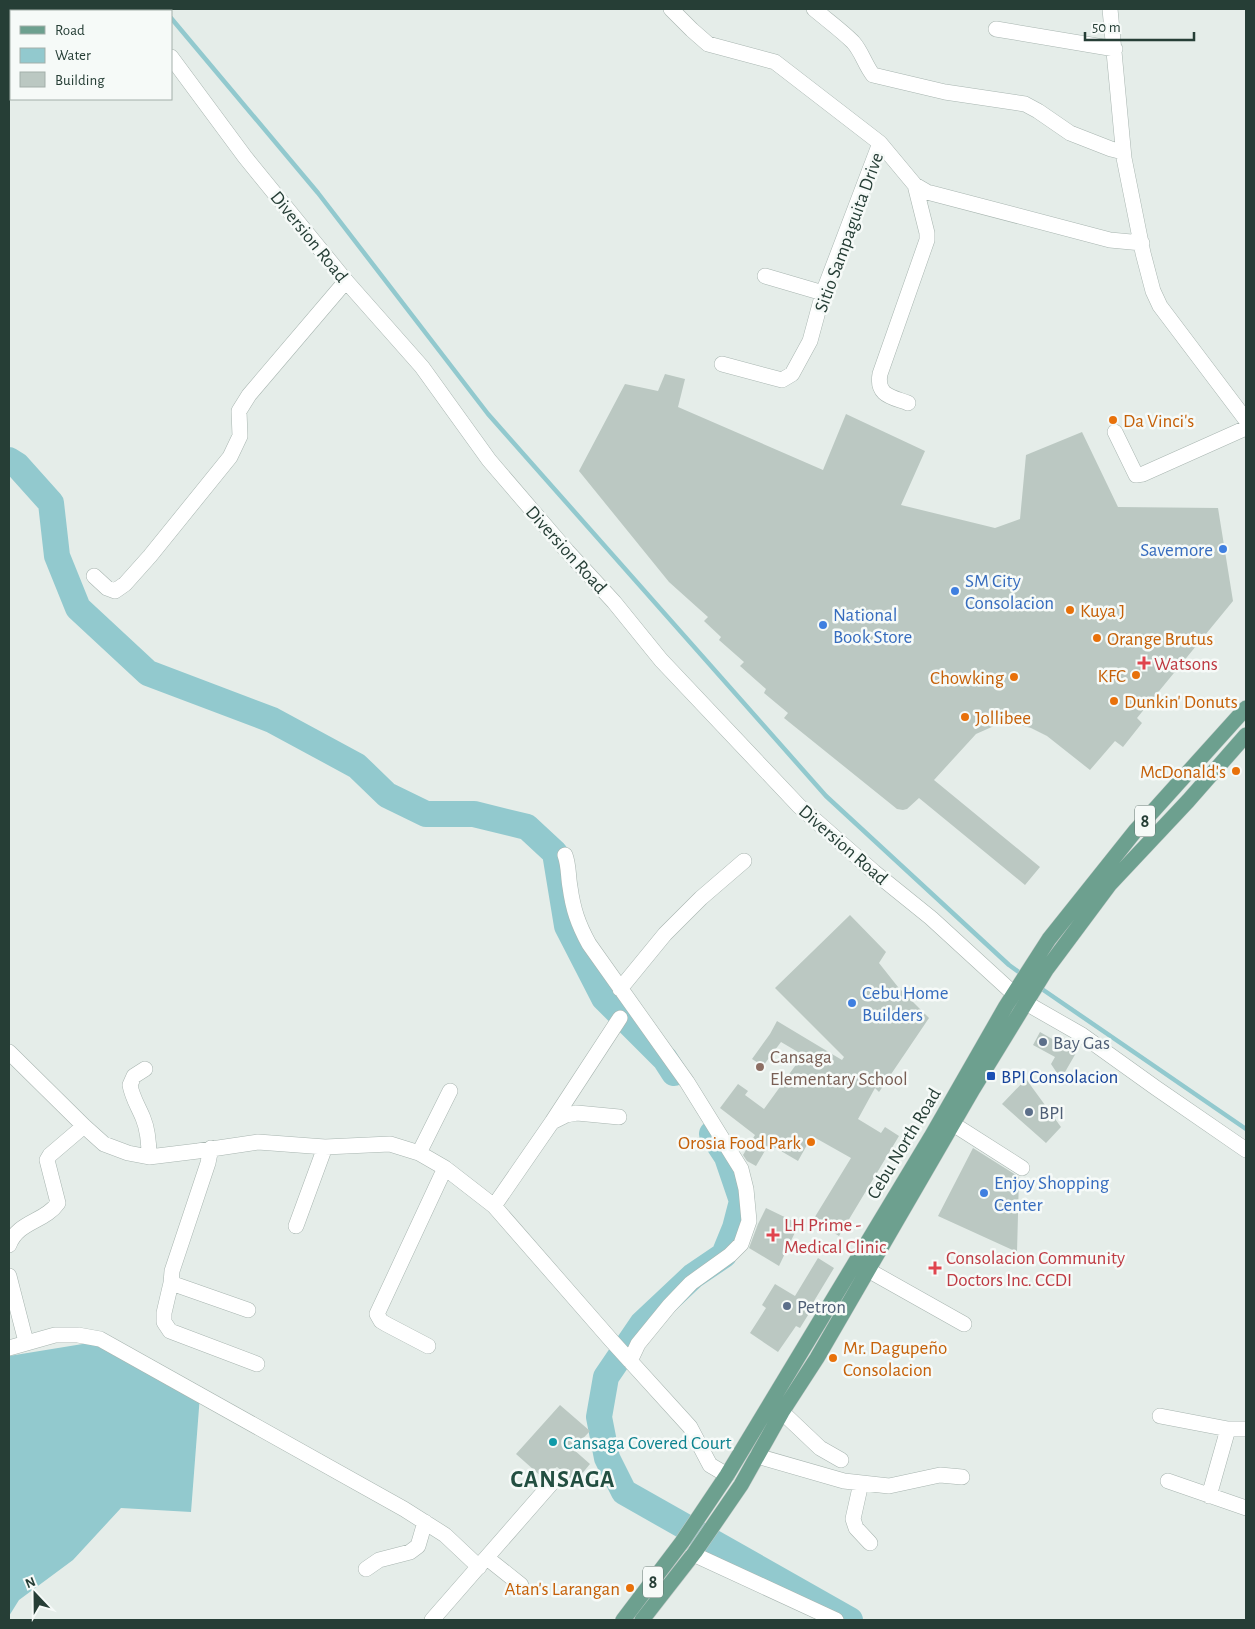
<svg xmlns="http://www.w3.org/2000/svg" width="1255" height="1629" font-family="'Alegreya Sans',sans-serif">
	<rect width="100%" height="100%" fill="#e5ede9"/>
	<!-- water -->
	<path fill="#92c9ce" d="M 101,1341 L 200,1395 L 191,1512 L 121,1508 L 73,1560 L 19,1600 L 9,1616 L 9,1356 Z"/>
	<g fill="none" stroke-linecap="round" stroke-linejoin="round">
		<!-- stream -->
		<path stroke="#92c9ce" stroke-width="4.5" d="M 164,9 L 166,11
			M 171,18 L 318,193 L 488,414 L 826,796 L 1009,965 L 1023,975
			M 1039,987 L 1246,1129"/>
		<!-- river -->
		<path stroke="#92c9ce" stroke-width="26" d="M 9,460 L 17,465 L 51,503 L 57,556 L 78,608 L 148,673 L 272,720 L 357,766 L 387,795 L 426,814 L 474,814 L 527,827 L 555,853 L 567,926 L 604,998 L 665,1059 L 674,1073
			M 712,1134 L 727,1157 L 742,1201 L 735,1228 L 724,1255 L 693,1276 L 642,1324 L 606,1377 L 599,1417 L 607,1458 L 624,1492 L 850,1620"/>
	</g>
	<!-- building -->
	<path fill="#bbc8c2" d="M 665,374 L 685,379 L 678,407 L 823,470 L 846,414 L 925,451 L 901,505 L 995,528 L 1020,519 L 1026,455 L 1082,432 L 1118,507 L 1218,508 L 1233,601 L 1137,718 L 1142,723 L 1123,747 L 1115,741 L 1090,770 L 1047,736 L 1031,728 L 1017,724 L 1007,724 L 994,726 L 976,734 L 934,780 L 1040,867 L 1025,885 L 919,798 L 907,809 L 903,810 L 897,809 L 784,718 L 788,713 L 764,693 L 766,689 L 740,666 L 744,662 L 719,640 L 721,637 L 704,621 L 708,617 L 669,582 L 579,471 L 625,384 L 658,391 Z
		M 850,915 L 886,952 L 879,963 L 898,987 L 929,1018 L 879,1092 L 875,1088 L 858,1119 L 881,1133 L 885,1127 L 899,1136 L 839,1236 L 813,1220 L 851,1158 L 812,1136 L 798,1161 L 769,1144 L 756,1166 L 747,1161 L 743,1155 L 755,1135 L 720,1108 L 738,1084 L 748,1091 L 745,1095 L 764,1109 L 803,1055 L 781,1042 L 763,1066 L 752,1059 L 770,1034 L 777,1021 L 842,1060 L 844,1057 L 775,988 Z
		M 1040,1032 L 1061,1044 L 1064,1038 L 1080,1046 L 1061,1079 L 1051,1064 L 1055,1057 L 1033,1045 Z
		M 1026,1079 L 1061,1127 L 1046,1143 L 1002,1104 Z
		M 973,1148 L 1019,1177 L 1017,1252 L 938,1216 Z
		M 766,1208 L 799,1224 L 779,1266 L 749,1248 L 758,1224 Z
		M 818,1258 L 834,1268 L 811,1306 L 813,1307 L 800,1328 L 796,1326 L 778,1352 L 750,1333 L 766,1308 L 762,1305 L 775,1284 L 795,1296 Z
		M 560,1405 L 590,1431 L 573,1449 L 590,1464 L 575,1482 L 557,1467 L 549,1472 L 543,1478 L 516,1454 Z"/>
	<g fill="none" stroke-linecap="round" stroke-linejoin="round">
		<!-- minor casing -->
		<g stroke="#a8b5b0" stroke-width="16">
			<path id="minor" d="M 136,9 L 138,11
				M 671,9 L 692,30 L 708,44 L 775,62 L 880,143 L 823,293 L 810,341 L 792,374 L 782,380 L 722,364
				M 814,9 C 827,20 841,30 853,42 C 862,52 865,65 873,75 L 945,92 L 1025,104 L 1038,111 L 1070,133 L 1111,149 L 1123,152
				M 1110,9 L 1124,158 L 1143,253 L 1153,291 L 1160,306 L 1246,420
				M 996,29 L 1115,49
				M 171,57 L 245,157 L 346,281 L 422,367 L 489,460 L 567,551 L 614,602 L 661,660 L 799,806 L 874,872 L 931,918 L 1014,994
				M 880,143 L 915,185 L 927,192 L 1110,240 L 1142,243
				M 765,276 L 823,293
				M 908,403 C 892,397 876,396 880,374 L 927,240 L 927,233 L 915,185
				M 1115,432 L 1136,475 L 1143,474 L 1246,428
				M 94,576 L 107,588 L 115,591 L 125,584 L 150,556 L 230,457 L 240,436 L 239,411 L 249,395 L 346,281
				M 565,855 C 569,866 568,876 570,887 C 573,909 578,924 589,944 L 687,1082 L 741,1169 L 746,1189 L 749,1221 L 741,1244 L 730,1255 L 691,1283 L 669,1306 L 638,1344 L 630,1361
				M 620,989 L 665,934 L 701,898 L 744,861
				M 1026,1003 L 1082,1035 L 1156,1088 L 1246,1150
				M 9,1052 L 84,1126 L 104,1144 L 128,1153 L 149,1157 L 198,1151 L 258,1142 L 325,1147 L 390,1144 L 419,1153 L 445,1168 L 494,1206 L 611,1340 L 690,1427 L 710,1465 L 727,1475
				M 145,1069 L 134,1076 L 130,1085 C 132,1097 138,1106 143,1118 C 148,1130 149,1143 149,1157
				M 552,1122 L 566,1115 L 577,1113 L 619,1117
				M 953,1124 L 1022,1168
				M 211,1148 L 208,1163 L 172,1271 L 171,1283 L 248,1310
				M 419,1153 L 450,1091
				M 494,1206 L 552,1122 L 620,1018
				M 296,1226 L 325,1147
				M 9,1245 C 18,1221 45,1222 58,1203 L 47,1160 L 50,1155 L 84,1126
				M 868,1270 L 964,1324
				M 9,1276 L 26,1342
				M 171,1283 L 164,1313 L 164,1322 L 170,1331 L 257,1364
				M 428,1346 L 386,1324 L 381,1321 L 377,1314 L 445,1168
				M 9,1348 L 55,1335 L 78,1335 L 100,1339 L 404,1509 L 445,1535 L 479,1567
				M 782,1412 L 820,1448 L 841,1460
				M 1160,1416 L 1228,1429 L 1246,1429
				M 757,1456 L 844,1481 L 889,1486 L 940,1475 L 962,1477
				M 1168,1481 L 1246,1508
				M 861,1483 L 853,1519 L 856,1528 L 870,1543
				M 1209,1496 L 1228,1429
				M 693,1554 L 836,1620
				M 487,1558 L 521,1585
				M 366,1569 L 379,1560 L 410,1552 L 418,1546 L 425,1522
				M 432,1620 L 556,1478"/>
		</g>
		<!-- major casing -->
		<g stroke="#c2c9c7" stroke-width="16">
			<path id="major" d="M 623,1620 L 682,1542 L 727,1475 L 931,1137 L 1006,1006 L 1049,939 L 1136,830 L 1246,708
				M 642,1620 L 695,1552 L 741,1485 L 782,1412 L 817,1358 L 973,1089 L 1046,970 L 1110,884 L 1188,801 L 1246,735"/>
		</g>
		<!-- minor -->
		<use href="#minor" stroke="#fff" stroke-width="15"/>
		<!-- major -->
		<use href="#major" stroke="#6da08f" stroke-width="15"/>
	</g>
	<!-- markers -->
	<g fill="#e8710a" stroke="#f6faf8" stroke-width="2">
		<circle cx="1113" cy="420" r="5"/>
		<circle cx="1070" cy="610" r="5"/>
		<circle cx="1097" cy="638" r="5"/>
		<circle cx="1136" cy="675" r="5"/>
		<circle cx="1014" cy="677" r="5"/>
		<circle cx="1114" cy="701" r="5"/>
		<circle cx="965" cy="717" r="5"/>
		<circle cx="1236" cy="771" r="5"/>
		<circle cx="811" cy="1142" r="5"/>
		<circle cx="833" cy="1358" r="5"/>
		<circle cx="630" cy="1588" r="5"/>
	</g>
	<g fill="#3f7fe0" stroke="#f6faf8" stroke-width="2">
		<circle cx="1223" cy="549" r="5"/>
		<circle cx="955" cy="591" r="5"/>
		<circle cx="823" cy="625" r="5"/>
		<circle cx="852" cy="1003" r="5"/>
		<circle cx="984" cy="1193" r="5"/>
	</g>
	<g fill="#e0444e" stroke="#f6faf8" stroke-width="2">
		<path d="M1141.5 655.5h5v5h5v5h-5v5h-5v-5h-5v-5h5z"/>
		<path d="M770.5 1227.5h5v5h5v5h-5v5h-5v-5h-5v-5h5z"/>
		<path d="M932.5 1260.5h5v5h5v5h-5v5h-5v-5h-5v-5h5z"/>
	</g>
	<g fill="#5c6f8a" stroke="#f6faf8" stroke-width="2">
		<circle cx="1043" cy="1042" r="5"/>
		<circle cx="1029" cy="1112" r="5"/>
		<circle cx="787" cy="1306" r="5"/>
	</g>
	<circle fill="#8d6e63" stroke="#f6faf8" stroke-width="2" cx="760" cy="1067" r="5"/>
	<rect fill="#1a4fb4" stroke="#f6faf8" stroke-width="2" x="986" y="1071" width="10" height="10" rx="2.5"/>
	<circle fill="#0f9aa8" stroke="#f6faf8" stroke-width="2" cx="553" cy="1442" r="5"/>
	<g text-anchor="middle" stroke-width="5" stroke-linejoin="round" paint-order="stroke">
		<!-- shield labels -->
		<g fill="#f6faf8" stroke="#647670" stroke-width="1">
			<rect x="1135" y="805.5" width="20" height="31" rx="4"/>
			<rect x="643" y="1566.5" width="20" height="31" rx="4"/>
		</g>
		<g font-size="18" font-weight="bold" fill="#263e36">
			<text x="1145" y="827">8</text>
			<text x="653" y="1588">8</text>
		</g>
		<!-- street labels -->
		<g font-size="19" fill="#263e36" stroke="#f6faf8">
			<text transform="translate(848 232) rotate(-70)" y="7">Sitio Sampaguita Drive</text>
			<text transform="translate(310 236) rotate(51)" y="7">Diversion Road</text>
			<text transform="translate(567 549) rotate(48)" y="7">Diversion Road</text>
			<text transform="translate(844 844) rotate(41)" y="7">Diversion Road</text>
			<text transform="translate(903 1143) rotate(-59)" y="7">Cebu North Road</text>
		</g>
		<!-- food labels -->
		<g font-size="19" fill="#c56008" stroke="#f6faf8" text-anchor="start">
			<text x="1123" y="427">Da Vinci's</text>
			<text x="1080" y="617">Kuya J</text>
			<text x="1107" y="645">Orange Brutus</text>
			<text x="1126" y="682" text-anchor="end">KFC</text>
			<text x="1004" y="684" text-anchor="end">Chowking</text>
			<text x="1124" y="708">Dunkin' Donuts</text>
			<text x="975" y="724">Jollibee</text>
			<text x="1226" y="778" text-anchor="end">McDonald's</text>
			<text x="801" y="1149" text-anchor="end">Orosia Food Park</text>
			<text x="843" y="1354">Mr. Dagupeño<tspan x="843" dy="22">Consolacion</tspan></text>
			<text x="620" y="1595" text-anchor="end">Atan's Larangan</text>
		</g>
		<!-- shop labels -->
		<g font-size="19" fill="#366cbe" stroke="#f6faf8" text-anchor="start">
			<text x="1213" y="556" text-anchor="end">Savemore</text>
			<text x="965" y="587">SM City<tspan x="965" dy="22">Consolacion</tspan></text>
			<text x="833" y="621">National<tspan x="833" dy="22">Book Store</tspan></text>
			<text x="862" y="999">Cebu Home<tspan x="862" dy="22">Builders</tspan></text>
			<text x="994" y="1189">Enjoy Shopping<tspan x="994" dy="22">Center</tspan></text>
		</g>
		<!-- health labels -->
		<g font-size="19" fill="#be3a42" stroke="#f6faf8" text-anchor="start">
			<text x="1154" y="670">Watsons</text>
			<text x="784" y="1231">LH Prime -<tspan x="784" dy="22">Medical Clinic</tspan></text>
			<text x="946" y="1264">Consolacion Community<tspan x="946" dy="22">Doctors Inc. CCDI</tspan></text>
		</g>
		<!-- service labels -->
		<g font-size="19" fill="#4e5e75" stroke="#f6faf8" text-anchor="start">
			<text x="1053" y="1049">Bay Gas</text>
			<text x="1039" y="1119">BPI</text>
			<text x="797" y="1313">Petron</text>
		</g>
		<!-- education labels -->
		<g font-size="19" fill="#785e54" stroke="#f6faf8" text-anchor="start">
			<text x="770" y="1063">Cansaga<tspan x="770" dy="22">Elementary School</tspan></text>
		</g>
		<!-- transit labels -->
		<g font-size="19" fill="#164399" stroke="#f6faf8" text-anchor="start">
			<text x="1001" y="1083">BPI Consolacion</text>
		</g>
		<!-- culture labels -->
		<g font-size="19" fill="#0d838f" stroke="#f6faf8" text-anchor="start">
			<text x="563" y="1449">Cansaga Covered Court</text>
		</g>
		<!-- district labels -->
		<g font-size="24" font-weight="bold" letter-spacing="1" fill="#234f41" stroke="#f6faf8">
			<text x="563" y="1487">CANSAGA</text>
		</g>
	</g>
	<!-- border -->
	<rect width="1255" height="1629" fill="none" stroke="#263e36" stroke-width="20"/>
	<!-- legend -->
	<rect x="10" y="10" width="162" height="90" fill="#f6faf8" stroke="#a3afaa"/>
	<rect x="20" y="26" width="25" height="8" fill="#6da08f" stroke="#a3afaa"/>
	<text x="55" y="35" font-size="15" fill="#263e36">Road</text>
	<rect x="20" y="48" width="25" height="15" fill="#92c9ce" stroke="#a3afaa"/>
	<text x="55" y="60" font-size="15" fill="#263e36">Water</text>
	<rect x="20" y="72" width="25" height="15" fill="#bbc8c2" stroke="#a3afaa"/>
	<text x="55" y="85" font-size="15" fill="#263e36">Building</text>
	<!-- north arrow -->
	<g transform="translate(35 1594) rotate(338)" stroke="#f6faf8" stroke-width="4" paint-order="stroke">
	<path d="M0-4L9 19L0 12L-9 19Z" fill="#263e36"/>
	<text y="-8" font-size="14" font-weight="bold" text-anchor="middle" fill="#263e36">N</text>
	</g>
	<!-- scale -->
	<path d="M1085 32v8h109v-8" fill="none" stroke="#263e36" stroke-width="2.5"/>
	<text x="1092" y="32" font-size="15" fill="#263e36" stroke="#f6faf8" stroke-width="4" paint-order="stroke">50 m</text>
</svg>
